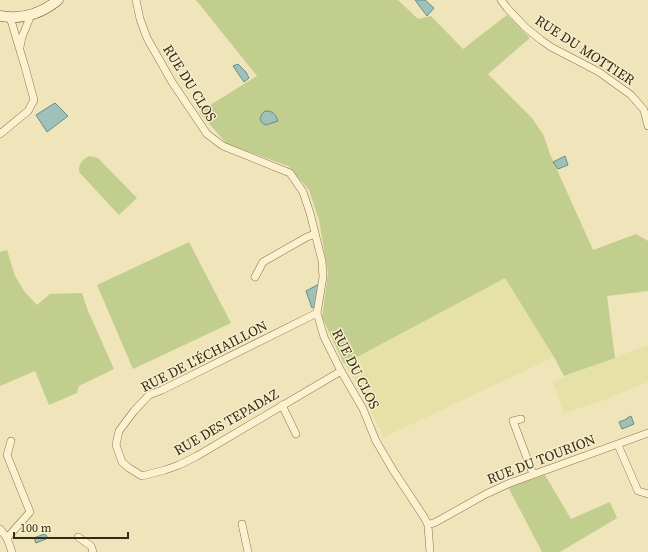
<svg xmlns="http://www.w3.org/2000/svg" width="648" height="552" font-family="'Source Serif 4',serif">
	<rect width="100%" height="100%" fill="#f0e4ba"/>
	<!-- farmland -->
	<path fill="#e6e1a7" d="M 505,277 L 554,357 L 384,437 L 356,382 L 344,364 Z
		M 648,345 L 648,382 L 601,401 L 564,413 L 553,381 Z"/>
	<!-- green -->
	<path fill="#c2ce8e" d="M 196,0 L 398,0 L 418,19 L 431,16 L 463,49 L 507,15 L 530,38 L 488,74 L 532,118 L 544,136 L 550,154 L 593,250 L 636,234 L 648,241 L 648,291 L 607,296 L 615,358 L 564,376 L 554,357 L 505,278 L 344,364 L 322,317 L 328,273 L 319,220 L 309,190 L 288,166 L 227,144 L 199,112 L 257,76 Z
		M 89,156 L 98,158 L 137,198 L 119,215 L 79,172 C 79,163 81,161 89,156 Z
		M 189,242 L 231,323 L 133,369 L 97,285 Z
		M 7,250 L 15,276 L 24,291 L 37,305 L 50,294 L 82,293 L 88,311 L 114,369 L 79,386 L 77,393 L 49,405 L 35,371 L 0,386 L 0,252 Z
		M 545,475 L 571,519 L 610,502 L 617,518 L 560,552 L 542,552 L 508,487 Z"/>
	<!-- water -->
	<path fill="#9fc1b9" stroke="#678e87" d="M 415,0 L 425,0 L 434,8 L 427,16 Z
		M 238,64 L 246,72 L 249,78 L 244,82 L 233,66 Z
		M 55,103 L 68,116 L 47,132 L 36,115 Z
		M 265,111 C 274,111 275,114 278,121 L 266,125 L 262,123 L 260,119 L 262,114 Z
		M 565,156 L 568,165 L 558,169 L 553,162 Z
		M 321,283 L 316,305 L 312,308 L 306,291 Z
		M 631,416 L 634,424 L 622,429 L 619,422 L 627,419 L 627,418 Z
		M 44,534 L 47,536 L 46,539 L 36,543 L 34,538 Z"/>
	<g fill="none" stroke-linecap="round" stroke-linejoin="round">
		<!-- street casing -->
		<g stroke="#887454" stroke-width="8">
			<path id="street" d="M 136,0 L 140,19 L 147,38 L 172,82 L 207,134 L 223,146 L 290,173 L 303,192 L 310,213 L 322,261 L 323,277 L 317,313 L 324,337 L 341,371 L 363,409 L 376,441 L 393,470 L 424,517 L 428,525
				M 501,0 L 507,8 L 525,27 L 541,40 L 551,47 L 599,72 L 631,95 L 644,110 L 648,126
				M 20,47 L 22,37 L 31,15
				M 0,134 L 28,111 L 34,100 L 25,67 L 10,17
				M 255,277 L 263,262 L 307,237 L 315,234
				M 317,313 L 162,390 L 149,395 L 134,411 L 119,431 L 116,445 L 122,462 L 129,468 L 142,476 L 165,470 L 179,465 L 197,456 L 341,371
				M 282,405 L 296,434
				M 521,419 L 513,421 L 533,474
				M 618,445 L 638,491 L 648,494
				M 242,524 L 248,552
				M 0,529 L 7,538 L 12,552
				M 78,537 L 91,546 L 93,552
				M 7,538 L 30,512 L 7,455 L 11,441
				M 430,552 L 428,525 L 436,522 L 486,494 L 510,483 L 648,433"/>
		</g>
		<!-- secondary casing -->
		<g stroke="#695437" stroke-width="11">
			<path id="secondary" d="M 0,16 C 22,20 41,14 58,0"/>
		</g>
		<!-- street -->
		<use href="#street" stroke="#fbf1ce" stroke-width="7"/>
		<!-- secondary -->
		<use href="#secondary" stroke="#fbf1ce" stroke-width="10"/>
	</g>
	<g text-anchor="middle" stroke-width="3" stroke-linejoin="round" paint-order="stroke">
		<!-- street labels -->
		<g font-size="14" fill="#362a1a" stroke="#f7eeca">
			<text transform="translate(585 50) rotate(33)" y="5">RUE DU MOTTIER</text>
			<text transform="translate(190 83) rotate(58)" y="5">RUE DU CLOS</text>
			<text transform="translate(204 356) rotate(-27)" y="5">RUE DE L'ÉCHAILLON</text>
			<text transform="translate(356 369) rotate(63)" y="5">RUE DU CLOS</text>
			<text transform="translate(226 422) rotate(-30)" y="5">RUE DES TEPADAZ</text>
			<text transform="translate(541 459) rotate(-21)" y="5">RUE DU TOURION</text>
		</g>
	</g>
	<!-- scale -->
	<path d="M14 532v6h114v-6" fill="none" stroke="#362a1a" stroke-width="2"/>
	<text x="20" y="532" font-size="12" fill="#362a1a" stroke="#f7eeca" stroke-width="3" paint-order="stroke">100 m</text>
</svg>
